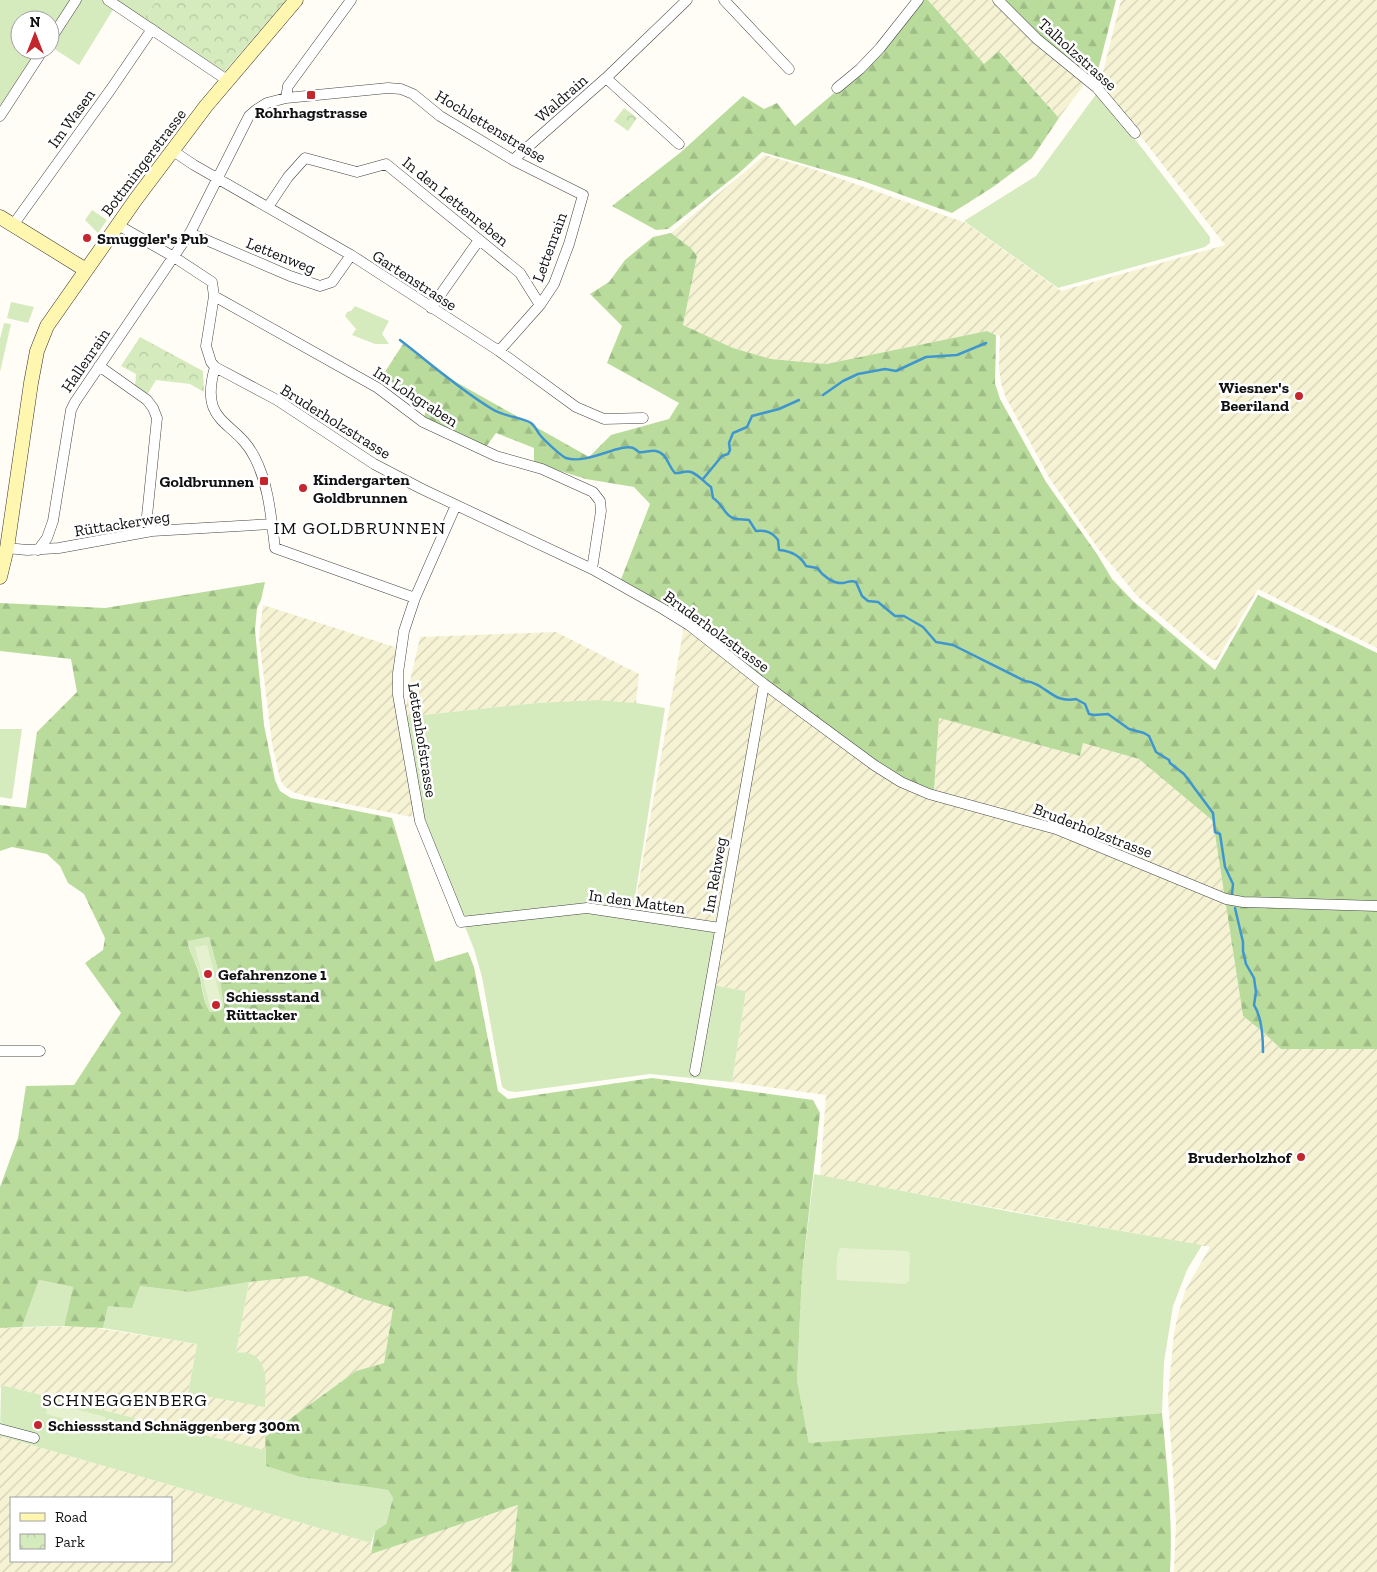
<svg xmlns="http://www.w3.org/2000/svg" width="1377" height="1572" font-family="'Zilla Slab',serif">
	<defs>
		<pattern id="farmland-furrows" width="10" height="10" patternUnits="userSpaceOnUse" patternTransform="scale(1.25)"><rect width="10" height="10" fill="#f6f3d4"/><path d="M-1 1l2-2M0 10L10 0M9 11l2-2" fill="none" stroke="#d2cfb5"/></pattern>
		<pattern id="forest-firs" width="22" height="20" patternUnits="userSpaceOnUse" patternTransform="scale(1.25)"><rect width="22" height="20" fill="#b9dc9c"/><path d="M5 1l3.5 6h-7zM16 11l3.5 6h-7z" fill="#9ebc85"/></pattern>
		<pattern id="park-crowns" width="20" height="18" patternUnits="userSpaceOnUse" patternTransform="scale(1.25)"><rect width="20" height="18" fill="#d5ebbd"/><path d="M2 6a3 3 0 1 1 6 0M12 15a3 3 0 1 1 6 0" fill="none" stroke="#b6c8a1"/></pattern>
	</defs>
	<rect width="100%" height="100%" fill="#fffdf5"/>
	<!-- farmland -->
	<path fill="url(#farmland-furrows)" fill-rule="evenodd" d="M 928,0 L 994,0 L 1082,80 L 1083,86 L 1059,118 L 1000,51 L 984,65 Z
		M 1121,0 L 1377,0 L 1377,648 L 1258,589 L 1217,660 L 1212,660 L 1138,597 L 1100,551 L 1050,479 L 1006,398 L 1001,383 L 999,368 L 1000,336 L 987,331 L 826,364 L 771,359 L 733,348 L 683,325 L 697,256 L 691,248 L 671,233 L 765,155 L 813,169 L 966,223 L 1061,291 L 1225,245 L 1100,84 Z
		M 263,605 L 398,648 L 414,800 L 412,817 L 306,796 L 293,792 L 284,786 L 280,779 L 272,743 L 259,638 Z
		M 684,626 L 934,798 L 939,718 L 1080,756 L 1083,743 L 1139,759 L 1213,821 L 1243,1016 L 1263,1032 L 1281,1049 L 1377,1049 L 1377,1572 L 1174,1572 L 1176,1522 L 1168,1396 L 1174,1333 L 1179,1311 L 1186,1289 L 1210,1247 L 820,1176 L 826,1095 L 732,1082 L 746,991 L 713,985 L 633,915 Z
		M 556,632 L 639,674 L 636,703 L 597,700 L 537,703 L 404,717 L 409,686 L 420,637 Z
		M 307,1276 L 360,1298 L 393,1308 L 384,1363 L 356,1371 L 265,1437 L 265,1450 L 1,1385 L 0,1388 L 0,1328 L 84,1326 L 197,1344 L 188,1393 L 250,1354 L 236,1352 L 249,1282 Z
		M 0,1436 L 371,1543 L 371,1553 L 519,1505 L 511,1572 L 0,1572 ZM 11,1498 L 171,1498 L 171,1561 L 11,1561 Z"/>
	<!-- grass -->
	<path fill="#d5ebbd" d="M 0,0 L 72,0 L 50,33 L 50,20 L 20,20 L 20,50 L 39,50 L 0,110 Z
		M 80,0 L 102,0 L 114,8 L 79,65 L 50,46 Z
		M 113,0 L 157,0 L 143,19 Z
		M 1097,93 L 1142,148 L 1210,237 L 1210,243 L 1205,247 L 1058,288 L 964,221 L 1036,176 Z
		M 92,210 L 107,220 L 98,233 L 85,220 Z
		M 11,302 L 34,307 L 28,323 L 7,318 Z
		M 355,306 L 389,321 L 382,334 L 389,344 L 375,344 L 352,335 L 356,329 L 345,316 L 347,312 L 351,311 Z
		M 4,323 L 11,324 L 0,372 L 0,339 Z
		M 597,700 L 636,703 L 665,708 L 632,916 L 716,929 L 707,984 L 746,991 L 732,1082 L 650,1074 L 516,1092 L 508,1091 L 502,1087 L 482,977 L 474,949 L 423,823 L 404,717 L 537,703 Z
		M 0,729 L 22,729 L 12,799 L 0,797 Z
		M 209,937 L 219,974 L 224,1008 L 219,1011 L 210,1012 C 202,998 202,982 198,968 C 194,959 188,950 188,941 Z
		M 814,1174 L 1012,1212 L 1202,1245 L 1187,1270 L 1173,1306 L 1164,1362 L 1162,1413 L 809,1443 L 797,1380 L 802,1274 Z
		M 39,1280 L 73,1287 L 64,1326 L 22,1327 Z
		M 249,1282 L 236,1352 C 240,1353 245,1352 248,1353 C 271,1360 265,1389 265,1407 L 188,1393 L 197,1344 L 103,1328 L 108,1305 L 140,1286 L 189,1292 Z
		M 1,1385 L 265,1450 L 266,1466 L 300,1477 L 388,1490 L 393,1498 L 386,1524 L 375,1531 L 371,1543 L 0,1436 Z"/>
	<!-- forest -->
	<path fill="url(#forest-firs)" fill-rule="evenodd" d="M 922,0 L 928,0 L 984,64 L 999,51 L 1059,118 L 1032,158 L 993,187 L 952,213 L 863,181 L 762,152 L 738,174 L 668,229 L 656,230 L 612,206 L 681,152 L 743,96 L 764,109 L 777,103 L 795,126 L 871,62 Z
		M 1004,0 L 1116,0 L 1097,74 L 1086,76 L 1023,21 Z
		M 671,233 L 691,248 L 697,256 L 683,325 L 733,348 L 771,359 L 826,364 L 987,331 L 996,335 L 995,383 L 1000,399 L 1046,482 L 1097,554 L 1112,579 L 1133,601 L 1215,670 L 1258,595 L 1377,653 L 1377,1049 L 1281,1049 L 1263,1032 L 1243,1016 L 1213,821 L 1139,759 L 1083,743 L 1080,756 L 939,718 L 934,792 L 888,772 L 620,582 L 650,504 L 634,487 L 586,479 L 534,463 L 534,448 L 496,433 L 483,451 L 423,422 L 426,409 L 383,375 L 403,344 L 456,382 L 589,457 L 611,435 L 669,419 L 679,403 L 607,363 L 622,326 L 590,294 L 609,282 L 625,260 L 653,237 Z
		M 265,582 L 261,600 L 257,608 L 255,630 L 264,725 L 275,780 L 280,791 L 291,798 L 392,818 L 435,962 L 468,952 L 474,967 L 498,1091 L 508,1099 L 652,1078 L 813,1100 L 820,1113 L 802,1274 L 797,1380 L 809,1443 L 1162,1413 C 1167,1466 1173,1519 1170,1572 L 511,1572 L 518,1505 L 371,1554 L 375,1531 L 386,1524 L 393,1498 L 388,1490 L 300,1477 L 266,1466 L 265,1437 L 356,1371 L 384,1363 L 393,1308 L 360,1298 L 307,1276 L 249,1282 L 189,1292 L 140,1286 L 132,1308 L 108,1306 L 103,1328 L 64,1326 L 73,1287 L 39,1280 L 22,1327 L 0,1328 L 0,1187 L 18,1138 L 26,1086 L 74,1085 L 121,1013 L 85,963 L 103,950 L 105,938 L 84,894 L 68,883 L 60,866 L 47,854 L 12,847 L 0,851 L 0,805 L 26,808 L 37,732 L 77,692 L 71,659 L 0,651 L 0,603 L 105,608 ZM 209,937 L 219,974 L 224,1008 L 219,1011 L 210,1012 C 202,999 202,984 198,970 C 195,960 188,951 188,941 Z"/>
	<!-- park -->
	<path fill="url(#park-crowns)" d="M 157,0 L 286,0 L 224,72 L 143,19 Z
		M 624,108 L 637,118 L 628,131 L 614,121 Z
		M 140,337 L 203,371 L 204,392 L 190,384 L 156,380 L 147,395 L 135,387 L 136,374 L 121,366 Z"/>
	<!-- pitch -->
	<path fill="#e6f2cf" d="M 207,945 L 221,1001 L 209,1003 L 195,947 Z
		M 840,1248 L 907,1251 L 910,1254 L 909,1281 L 905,1284 L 837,1280 C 836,1271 836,1256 840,1248 Z
		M 49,1402 L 106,1417 L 103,1429 L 46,1414 Z"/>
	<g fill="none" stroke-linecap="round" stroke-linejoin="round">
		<!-- stream -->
		<path stroke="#3f96cf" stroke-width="2.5" d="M 400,340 C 430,363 459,389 492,409 C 505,417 521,417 531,423 C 535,426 537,431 540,435 C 544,440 561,456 566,458 C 587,465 620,443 633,448 C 634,448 637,451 639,452 C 644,453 650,450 656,451 C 667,453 668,466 675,473 C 680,474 686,470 691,472 C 699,475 704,482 711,487 L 713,498 C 723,504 724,515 733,518 C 738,520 744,519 749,520 L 756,531 C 766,530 772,532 778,540 L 779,550 C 791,551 800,555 806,566 L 817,568 C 823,576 833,584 843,583 C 849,582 850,580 856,582 L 862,596 L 868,601 L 878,602 L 895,616 L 904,616 L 923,627 L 936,642 L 953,645 L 1025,681 C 1046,683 1052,704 1076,699 L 1085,704 L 1089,714 L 1094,715 L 1108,714 L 1129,729 L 1144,733 L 1149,736 L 1156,752 L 1169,760 L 1170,763 L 1184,774 L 1213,813 L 1215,832 L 1220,834 L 1225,867 L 1233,884 L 1232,894
			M 823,395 L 843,381 L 858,374 L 885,369 L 896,371 L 926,357 L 957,355 L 986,343
			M 703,479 L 722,456 L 728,454 L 730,450 L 729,443 L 733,433 L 747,427 L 752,416 L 779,409 L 799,400
			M 1235,908 L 1243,942 L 1243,951 L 1246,964 L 1254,978 L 1256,992 L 1254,1005 C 1262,1017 1263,1037 1263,1052"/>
		<!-- street casing -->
		<g stroke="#444" stroke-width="11">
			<path id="street" d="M 108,0 L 227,80
				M 724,0 L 789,69
				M 998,0 L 1037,39 L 1097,88 L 1135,133
				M 50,40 L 76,0
				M 606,78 L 679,144
				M 837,88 L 860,69 L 880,48 L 918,0
				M 286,98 L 288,86 L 351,0
				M 0,116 L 43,50
				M 173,151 L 194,165 L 351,255 L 499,351 L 576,407 L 604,419 L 643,418
				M 513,160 L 606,78 L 687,0
				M 268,207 L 288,177 L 305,158 L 357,172 L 386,164 L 520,273 L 540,305
				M 13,225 L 111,89 L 152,29
				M 118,225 L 174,257 L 212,282 L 214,296 L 206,346 L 211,362 L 215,367 L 277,400 L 374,464 L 422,489 L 592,569 L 663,609 L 689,625 L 764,684 L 874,765 L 901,782 L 929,794 L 1056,829 L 1226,899 L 1243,902 L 1377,906
				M 190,233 L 290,276 L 320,286 L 332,282 L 351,255
				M 214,296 L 378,388 L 423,422 L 496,456 L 542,469 L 593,492 L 600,501 L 601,511 L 592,569
				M 431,308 L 479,240
				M 99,366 L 147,400 L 153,408 L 157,418 L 147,516 L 152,531
				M 215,367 C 198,426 236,419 255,458 C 269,486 271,517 275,548 L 415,598
				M 456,505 L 415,598 L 404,631 L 398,673 L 398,695 L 420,821 L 461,922 L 587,908 L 720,928
				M 7,548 L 27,550 L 59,548 L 152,531 L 272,524
				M 38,550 L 47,538 L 53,521 L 71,410 L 75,402 L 191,231 L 249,116 L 256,110 L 267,103 L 286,98 L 388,88 L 401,89 L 413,94 L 440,116 L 513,160 L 583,195 L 569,244 L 554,284 L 540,305 L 499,351
				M 0,1051 L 40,1051
				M 695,1071 L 764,684
				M 0,1429 L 34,1438"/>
		</g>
		<!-- secondary casing -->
		<g stroke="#333" stroke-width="15">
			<path id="secondary" d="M 0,217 L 86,270
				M 0,577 L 7,548 L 31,383 L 37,351 L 47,326 L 136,199 L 206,106 L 296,0"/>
		</g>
		<!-- street -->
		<use href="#street" stroke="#fff" stroke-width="10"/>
		<!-- secondary -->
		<use href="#secondary" stroke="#fff6b0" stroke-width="14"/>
	</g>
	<!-- markers -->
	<g fill="#c4262e" stroke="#fff" stroke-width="2">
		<rect x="306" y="90" width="10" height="10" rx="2.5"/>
		<circle cx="87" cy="238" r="5"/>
		<circle cx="1299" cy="396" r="5"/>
		<rect x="259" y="476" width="10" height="10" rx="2.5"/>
		<circle cx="303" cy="488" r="5"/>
		<circle cx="208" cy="974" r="5"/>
		<circle cx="216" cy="1005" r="5"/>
		<circle cx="1301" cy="1157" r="5"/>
		<circle cx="38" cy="1425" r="5"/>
	</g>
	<g text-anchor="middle" stroke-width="5" stroke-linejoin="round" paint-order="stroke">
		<!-- street labels -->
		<g font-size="16" fill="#111" stroke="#fff">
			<text transform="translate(1078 54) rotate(42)" y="6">Talholzstrasse</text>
			<text transform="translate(561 98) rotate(-41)" y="6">Waldrain</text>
			<text transform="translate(71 118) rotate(-54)" y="6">Im Wasen</text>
			<text transform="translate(491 126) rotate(31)" y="6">Hochlettenstrasse</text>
			<text transform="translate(143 162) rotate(-53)" y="6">Bottmingerstrasse</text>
			<text transform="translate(456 201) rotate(39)" y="6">In den Lettenreben</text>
			<text transform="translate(549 247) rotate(-70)" y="6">Lettenrain</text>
			<text transform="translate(281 255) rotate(22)" y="6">Lettenweg</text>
			<text transform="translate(415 280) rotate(33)" y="6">Gartenstrasse</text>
			<text transform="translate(85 360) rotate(-56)" y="6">Hallenrain</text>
			<text transform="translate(416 396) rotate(33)" y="6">Im Lohgraben</text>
			<text transform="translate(336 421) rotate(32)" y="6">Bruderholzstrasse</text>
			<text transform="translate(122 523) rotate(-9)" y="6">Rüttackerweg</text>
			<text transform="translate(717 631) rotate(36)" y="6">Bruderholzstrasse</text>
			<text transform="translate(423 740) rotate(81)" y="6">Lettenhofstrasse</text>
			<text transform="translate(1093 830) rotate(21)" y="6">Bruderholzstrasse</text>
			<text transform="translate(714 875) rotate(-80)" y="6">Im Rehweg</text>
			<text transform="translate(637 901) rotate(8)" y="6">In den Matten</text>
		</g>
		<!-- poi labels -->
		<g font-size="16" font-weight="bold" fill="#111" stroke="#fff" text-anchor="start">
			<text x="311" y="118" text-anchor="middle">Rohrhagstrasse</text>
			<text x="97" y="244">Smuggler's Pub</text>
			<text x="1289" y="393" text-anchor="end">Wiesner's<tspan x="1289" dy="18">Beeriland</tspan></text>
			<text x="313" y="485">Kindergarten<tspan x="313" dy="18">Goldbrunnen</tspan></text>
			<text x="254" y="487" text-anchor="end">Goldbrunnen</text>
			<text x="218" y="980">Gefahrenzone 1</text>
			<text x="226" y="1002">Schiessstand<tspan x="226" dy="18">Rüttacker</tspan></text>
			<text x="1291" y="1163" text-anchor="end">Bruderholzhof</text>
			<text x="48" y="1431">Schiessstand Schnäggenberg 300m</text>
		</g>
		<!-- neighbourhood labels -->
		<g font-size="18" letter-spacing="1" fill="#111" stroke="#fff">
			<text x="360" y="534">IM GOLDBRUNNEN</text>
			<text x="125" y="1406">SCHNEGGENBERG</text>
		</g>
	</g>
	<!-- legend -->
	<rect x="10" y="1497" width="162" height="65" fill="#ffffff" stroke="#a0a0a0"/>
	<rect x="20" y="1513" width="25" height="8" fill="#fff6b0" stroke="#a0a0a0"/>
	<text x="55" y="1522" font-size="15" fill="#111111">Road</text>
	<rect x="20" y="1534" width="25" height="15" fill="url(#park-crowns)" stroke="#a0a0a0"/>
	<text x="55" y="1547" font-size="15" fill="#111111">Park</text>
	<!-- north arrow -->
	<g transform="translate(35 35)"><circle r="24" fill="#ffffff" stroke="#a0a0a0"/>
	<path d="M0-4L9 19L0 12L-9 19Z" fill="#c4262e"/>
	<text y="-8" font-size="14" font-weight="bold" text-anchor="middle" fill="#111111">N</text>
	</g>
</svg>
